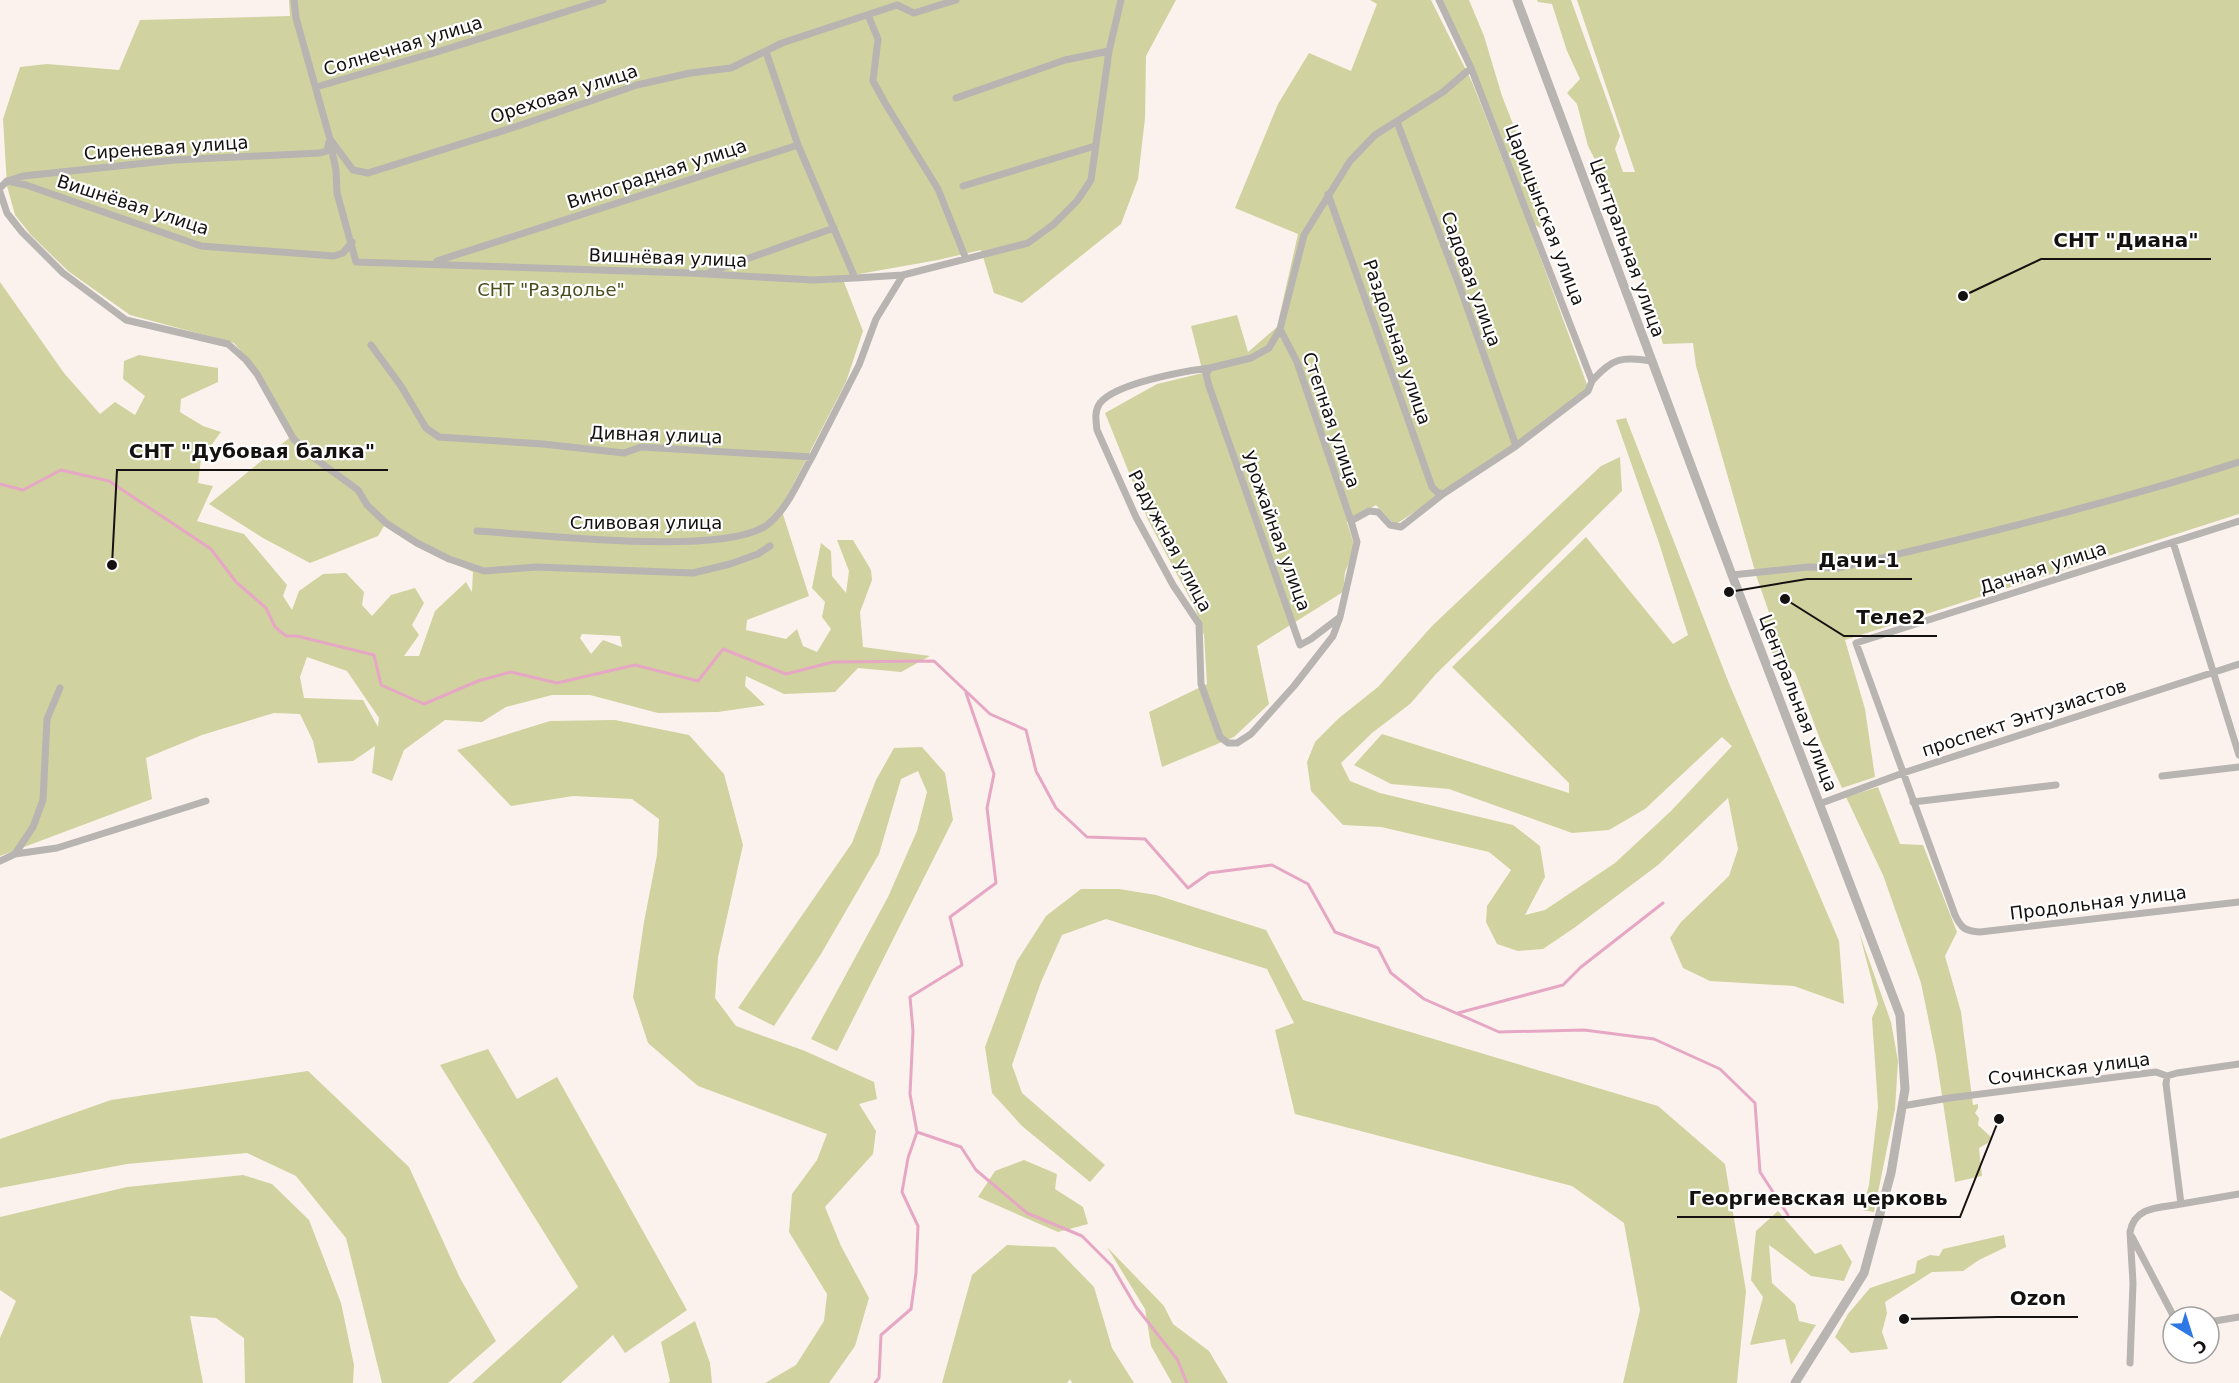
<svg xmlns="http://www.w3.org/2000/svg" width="2239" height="1383" font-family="'DejaVu Sans',sans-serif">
	<rect width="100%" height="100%" fill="#fcf2ed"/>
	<!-- green -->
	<path fill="#d0d29f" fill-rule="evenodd" d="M 289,0 L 1176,0 L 1146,56 L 1145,118 L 1138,179 L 1121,224 L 1022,303 L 994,293 L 981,250 L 938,260 L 842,277 L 863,331 L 846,382 L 781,508 L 809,596 L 747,620 L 746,630 L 786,639 L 797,629 L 803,646 L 817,652 L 831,629 L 822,617 L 825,602 L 812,588 L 821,543 L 831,551 L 832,576 L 846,593 L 849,571 L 837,540 L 853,540 L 871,570 L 872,580 L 860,612 L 863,647 L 930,656 L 901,672 L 858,668 L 835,692 L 784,694 L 746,676 L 745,686 L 765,705 L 718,712 L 658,713 L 590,695 L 552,695 L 506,707 L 482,722 L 445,720 L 404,750 L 392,781 L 372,773 L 375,746 L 353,761 L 318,763 L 313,741 L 300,714 L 274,713 L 202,735 L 146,758 L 152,799 L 0,856 L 0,282 L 64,373 L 100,414 L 115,402 L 135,415 L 145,396 L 123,379 L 124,361 L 139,355 L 218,368 L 218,382 L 181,399 L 180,412 L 203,426 L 221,432 L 201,459 L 198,483 L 213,486 L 197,521 L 244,534 L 287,585 L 283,596 L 292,610 L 299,591 L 323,574 L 346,573 L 364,592 L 362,605 L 372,616 L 391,595 L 415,588 L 424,603 L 412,625 L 419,635 L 404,656 L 419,656 L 435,611 L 466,582 L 472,592 L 473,572 L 415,546 L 384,526 L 378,536 L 310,563 L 263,538 L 209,504 L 294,434 L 261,375 L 234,343 L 130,315 L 68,271 L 31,235 L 15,215 L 7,186 L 3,119 L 20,67 L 47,64 L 119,70 L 140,20 L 290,16 ZM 582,634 L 620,636 L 622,647 L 603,640 L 591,654 L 580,638 ZM 307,657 L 347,671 L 379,718 L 378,727 L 363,700 L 304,698 L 300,677 Z
		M 1370,0 L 1431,0 L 1472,82 L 1527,221 L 1589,390 L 1509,448 L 1395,525 L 1376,505 L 1347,522 L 1355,548 L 1345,572 L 1343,592 L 1257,646 L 1269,704 L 1234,737 L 1162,767 L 1149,712 L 1207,684 L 1204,635 L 1195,608 L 1148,520 L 1105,413 L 1157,384 L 1203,373 L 1191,326 L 1237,315 L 1248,352 L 1277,327 L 1298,234 L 1235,208 L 1278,104 L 1309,53 L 1351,71 L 1377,4 Z
		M 1442,0 L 1469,0 L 1484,36 L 1502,96 L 1542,198 L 1542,229 L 1532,223 Z
		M 1537,0 L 1571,0 L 1620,136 L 1615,149 L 1623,172 L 1635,172 L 1577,0 L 2239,0 L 2239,514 L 1845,640 L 1865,709 L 1875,777 L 1842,788 L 1821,742 L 1795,672 L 1771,652 L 1763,620 L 1771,618 L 1757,578 L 1696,366 L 1693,343 L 1663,344 L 1629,240 L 1605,179 L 1588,146 L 1577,104 L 1567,93 L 1580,79 L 1567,51 L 1552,4 L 1538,2 Z
		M 1626,418 L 1728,681 L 1839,941 L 1844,1004 L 1794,986 L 1710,981 L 1683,968 L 1670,938 L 1681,922 L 1729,876 L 1738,849 L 1728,798 L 1658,865 L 1574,928 L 1543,949 L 1518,951 L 1497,944 L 1486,922 L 1487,906 L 1511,870 L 1489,852 L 1381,827 L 1343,825 L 1311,791 L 1307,762 L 1315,742 L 1339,718 L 1378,687 L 1432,626 L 1601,466 L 1620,457 L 1622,491 L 1436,674 L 1410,704 L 1372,733 L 1341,763 L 1350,781 L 1380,793 L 1513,825 L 1540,846 L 1545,877 L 1525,915 L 1545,910 L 1615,863 L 1671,811 L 1732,746 L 1722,737 L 1645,809 L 1609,830 L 1572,833 L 1449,789 L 1391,784 L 1354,765 L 1382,734 L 1569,793 L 1569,783 L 1452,667 L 1586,537 L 1673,644 L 1688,635 L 1659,543 L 1616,420 Z
		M 615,720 L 689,735 L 724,774 L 743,845 L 718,957 L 715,998 L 736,1026 L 805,1051 L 874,1082 L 877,1099 L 859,1104 L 876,1131 L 873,1154 L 825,1207 L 841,1246 L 869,1298 L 855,1346 L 829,1383 L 765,1383 L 796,1365 L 824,1321 L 827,1294 L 789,1232 L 792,1194 L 817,1160 L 827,1134 L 698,1086 L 648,1043 L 633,997 L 644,922 L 657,855 L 659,819 L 632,799 L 573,796 L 511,806 L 457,750 L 550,721 Z
		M 922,747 L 945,773 L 953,820 L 837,1051 L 811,1039 L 888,897 L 917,831 L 927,792 L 918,771 L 901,779 L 879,854 L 821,954 L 774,1026 L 738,1008 L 852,843 L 876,780 L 894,748 Z
		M 1878,787 L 1900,844 L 1923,845 L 1957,932 L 1945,956 L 1961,1012 L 1973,1105 L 1978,1104 L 1978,1108 L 1975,1113 L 1979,1118 L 1978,1125 L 1991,1137 L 1988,1143 L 1979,1148 L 1982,1176 L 1955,1182 L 1936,1056 L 1921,983 L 1883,875 L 1846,797 Z
		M 1081,889 L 1119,889 L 1156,895 L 1266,930 L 1303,1000 L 1658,1106 L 1725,1164 L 1746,1291 L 1737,1383 L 1623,1383 L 1640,1310 L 1624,1223 L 1572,1186 L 1295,1114 L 1275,1030 L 1294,1023 L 1267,969 L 1106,919 L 1062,935 L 1041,982 L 1012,1065 L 1022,1093 L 1105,1165 L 1090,1182 L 1022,1126 L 992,1093 L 985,1047 L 1017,961 L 1046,916 Z
		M 1859,932 L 1891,1022 L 1898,1061 L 1895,1109 L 1874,1212 L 1862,1210 L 1869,1185 L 1878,1107 L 1872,1018 L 1878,1004 Z
		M 488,1049 L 517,1099 L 557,1077 L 687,1310 L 625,1353 L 613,1335 L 561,1383 L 472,1383 L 578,1287 L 440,1065 Z
		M 308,1071 L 409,1167 L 460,1278 L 496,1341 L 448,1383 L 382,1383 L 346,1238 L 296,1176 L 247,1153 L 127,1164 L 0,1188 L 0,1139 L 111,1100 Z
		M 1024,1160 L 1057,1174 L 1055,1189 L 1083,1207 L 1088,1224 L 1058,1232 L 978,1197 L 995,1171 Z
		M 243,1175 L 272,1184 L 309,1220 L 341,1303 L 354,1365 L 353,1383 L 245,1383 L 244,1338 L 216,1318 L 190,1316 L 203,1383 L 0,1383 L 0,1338 L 16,1301 L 0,1290 L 0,1217 L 127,1187 Z
		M 1778,1211 L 1815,1254 L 1841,1244 L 1852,1262 L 1844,1281 L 1811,1276 L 1769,1245 L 1772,1283 L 1795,1304 L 1799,1321 L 1816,1325 L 1791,1365 L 1785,1339 L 1750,1345 L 1763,1297 L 1751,1280 L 1756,1231 Z
		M 2004,1235 L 2006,1247 L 1979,1260 L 1963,1271 L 1932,1272 L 1885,1302 L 1887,1313 L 1882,1332 L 1888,1349 L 1851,1353 L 1835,1337 L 1848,1314 L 1870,1288 L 1915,1273 L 1917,1261 L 1930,1255 L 1939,1256 L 1943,1249 Z
		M 1007,1245 L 1055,1247 L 1094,1287 L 1112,1348 L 1134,1383 L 1072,1383 L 1070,1379 L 1067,1383 L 942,1383 L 972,1275 Z
		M 1107,1247 L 1164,1306 L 1173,1324 L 1209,1351 L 1228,1383 L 1172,1383 L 1151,1346 L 1145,1309 Z
		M 695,1321 L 710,1363 L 712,1383 L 668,1383 L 670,1381 L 661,1342 Z"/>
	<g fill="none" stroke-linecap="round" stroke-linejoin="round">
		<!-- stream -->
		<path stroke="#e6a7c5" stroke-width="3" d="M 0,484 L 23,490 L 61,470 L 109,481 L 211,549 L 236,582 L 266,608 L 275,627 L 286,636 L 297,636 L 374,655 L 381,685 L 424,704 L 478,681 L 511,672 L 557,683 L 635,665 L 698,681 L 723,649 L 786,674 L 833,662 L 934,661 L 990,714 L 1026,730 L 1036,771 L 1056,808 L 1087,837 L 1145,839 L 1188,888 L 1209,873 L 1272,865 L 1308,884 L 1335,932 L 1378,948 L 1391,973 L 1424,999 L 1499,1032 L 1584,1030 L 1654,1039 L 1720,1069 L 1755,1103 L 1760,1172 L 1788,1215
			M 966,693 L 994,774 L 987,808 L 996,883 L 950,917 L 962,965 L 910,997 L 913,1031 L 910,1094 L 917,1132 L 961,1147 L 976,1170 L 1027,1213 L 1082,1236 L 1112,1266 L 1136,1307 L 1177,1359 L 1187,1383
			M 1458,1013 L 1563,985 L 1581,967 L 1663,903
			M 875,1383 L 879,1378 L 881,1335 L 911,1309 L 916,1273 L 918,1226 L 902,1192 L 908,1158 L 917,1132"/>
		<!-- minor -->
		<path stroke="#b7b4b1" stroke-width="7" d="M 294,0 L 296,18 L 330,139 L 353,170 L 368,173 L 518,126 L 637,85 L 690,73 L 731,68 L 782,43 L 897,5 L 914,13 L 956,0
			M 1439,0 L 1471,68 L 1592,381 C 1614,357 1620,357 1652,361
			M 868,15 L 878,39 L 873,81 L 885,103 L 938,189 L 966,259
			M 1471,68 L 1443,92 L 1375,135 L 1350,161 L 1304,235 L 1280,329 L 1297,362 L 1351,521 L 1369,511 L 1378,512 L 1390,525 L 1401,527 L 1443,494 L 1516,446 L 1588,391 L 1592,381
			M 316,87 L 437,52 L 603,0
			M 956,98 L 1065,60 L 1109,51
			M 1397,122 L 1461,290 L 1516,446
			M 330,142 L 336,170 L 337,193 L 356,262 L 689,273 L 813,280 L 855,278 L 798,145
			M 7,181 L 26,185 L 201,246 L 334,256 L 343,253 L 352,242
			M 963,186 L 1095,146
			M 0,188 L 7,181 L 23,176 L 175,160 L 320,153 L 327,151 L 329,142
			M 0,192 L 7,213 L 22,232 L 63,273 L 126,320 L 228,344 L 246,360 L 257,374 L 293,438 L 306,452 L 358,490 L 367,505 L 386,523 L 417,543 L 449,559 L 484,571 L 536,567 L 693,573 L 730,564 L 758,554 L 770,546
			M 1328,194 L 1432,487 L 1437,492 L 1443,494
			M 437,261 L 798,145 L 766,52
			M 710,272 L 834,228
			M 855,278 L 903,275 L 1028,243 L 1054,224 L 1077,201 L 1091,180 L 1109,51 L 1121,0
			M 1280,329 L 1269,348 L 1251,358 L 1210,368 L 1206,374 L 1209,386 L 1300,645 L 1311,639 L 1340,617 L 1357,542 L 1351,521
			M 371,345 L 401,386 L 426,428 L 439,437 L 543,444 L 624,453 L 641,447 L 812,457 L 859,365 L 876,319 L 903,275
			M 1210,368 C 1185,371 1116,383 1100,403 C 1094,411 1096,421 1097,430 L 1136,517 L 1173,585 L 1199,624 L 1201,684 L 1220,737 L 1228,743 L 1237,743 L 1251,734 L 1294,686 L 1333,636 L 1340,617
			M 2239,521 L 1856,643 L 1955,915 C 1961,928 1965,931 1980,932 L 2239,902
			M 477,531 C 534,534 724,557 767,525 C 788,509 799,479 812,457
			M 2173,542 L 2239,755
			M 1732,575 L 1808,567 L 1838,568 C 1973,537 2107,504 2239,462
			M 2162,776 L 2239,767
			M 1913,802 L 2056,785
			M 1819,804 L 1903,773 L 2239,664
			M 15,854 L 33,827 L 43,800 L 47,719 L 60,688
			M 0,861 L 15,854 L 57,848 L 206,801
			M 1902,1106 L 1949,1098 L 2156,1072 L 2167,1076 L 2177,1073 L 2239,1064
			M 2181,1204 L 2239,1194
			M 2132,1237 L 2174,1317
			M 2209,1322 L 2239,1317
			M 2130,1363 L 2133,1283 L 2130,1232 C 2135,1206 2159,1208 2181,1204 L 2166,1084 L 2167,1076"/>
		<!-- tertiary -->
		<path stroke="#b7b4b1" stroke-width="9" d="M 1517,0 L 1732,575 L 1900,1015 L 1905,1089 L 1891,1173 L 1864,1273 L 1795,1383"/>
	</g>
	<g text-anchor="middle" stroke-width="4.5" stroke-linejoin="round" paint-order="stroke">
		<!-- street labels -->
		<g font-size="18" fill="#151110" stroke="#fff">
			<text transform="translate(403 46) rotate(-17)" y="6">Солнечная улица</text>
			<text transform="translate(564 94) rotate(-18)" y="6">Ореховая улица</text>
			<text transform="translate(166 148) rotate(-4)" y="6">Сиреневая улица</text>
			<text transform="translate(657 174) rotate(-18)" y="6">Виноградная улица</text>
			<text transform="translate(133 205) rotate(18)" y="6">Вишнёвая улица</text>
			<text transform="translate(1545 215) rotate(69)" y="6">Царицынская улица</text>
			<text transform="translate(1627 248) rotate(70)" y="6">Центральная улица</text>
			<text transform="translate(668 258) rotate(2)" y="6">Вишнёвая улица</text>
			<text transform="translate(1471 279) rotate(70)" y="6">Садовая улица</text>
			<text transform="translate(1397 342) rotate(71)" y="6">Раздольная улица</text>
			<text transform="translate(1331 420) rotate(71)" y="6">Степная улица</text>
			<text transform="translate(656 435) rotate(2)" y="6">Дивная улица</text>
			<text x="646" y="529">Сливовая улица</text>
			<text transform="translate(1276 531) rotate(70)" y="6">Урожайная улица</text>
			<text transform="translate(1170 541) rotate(62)" y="6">Радужная улица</text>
			<text transform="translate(2043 568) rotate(-18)" y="6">Дачная улица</text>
			<text transform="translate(1798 703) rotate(69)" y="6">Центральная улица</text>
			<text transform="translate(2024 718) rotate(-18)" y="6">проспект Энтузиастов</text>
			<text transform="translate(2098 903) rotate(-7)" y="6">Продольная улица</text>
			<text transform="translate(2069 1069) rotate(-7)" y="6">Сочинская улица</text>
		</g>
		<!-- park labels -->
		<g font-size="18" fill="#4c4d1d" stroke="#fff">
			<text x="551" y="296">СНТ "Раздолье"</text>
		</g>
	</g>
	<!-- callouts -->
	<path fill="none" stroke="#151110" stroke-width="2" d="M1963 296L2041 259H2211M112 565L117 470H388M1729 592L1807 579H1912M1785 599L1844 636H1937M1999 1119L1960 1217H1677M1904 1319L1997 1317H2078"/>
	<g fill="#151110" stroke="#fff" stroke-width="2">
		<circle cx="1963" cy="296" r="6"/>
		<circle cx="112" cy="565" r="6"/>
		<circle cx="1729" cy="592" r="6"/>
		<circle cx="1785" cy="599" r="6"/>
		<circle cx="1999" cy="1119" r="6"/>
		<circle cx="1904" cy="1319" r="6"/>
	</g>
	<g font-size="20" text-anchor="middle" font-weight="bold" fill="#151110" stroke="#fff" stroke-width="4.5" stroke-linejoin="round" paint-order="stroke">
		<text x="2126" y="247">СНТ "Диана"</text>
		<text x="252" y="458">СНТ "Дубовая балка"</text>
		<text x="1859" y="567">Дачи-1</text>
		<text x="1891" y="624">Теле2</text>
		<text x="1818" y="1205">Георгиевская церковь</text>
		<text x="2038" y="1305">Ozon</text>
	</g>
	<!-- north arrow -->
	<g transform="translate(2191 1335) rotate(142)"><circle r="28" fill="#ffffff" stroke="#a1a09f" stroke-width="1.5"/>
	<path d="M0-4.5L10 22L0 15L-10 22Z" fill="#2d78e4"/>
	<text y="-9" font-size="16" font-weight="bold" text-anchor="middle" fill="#151110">С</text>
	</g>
</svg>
